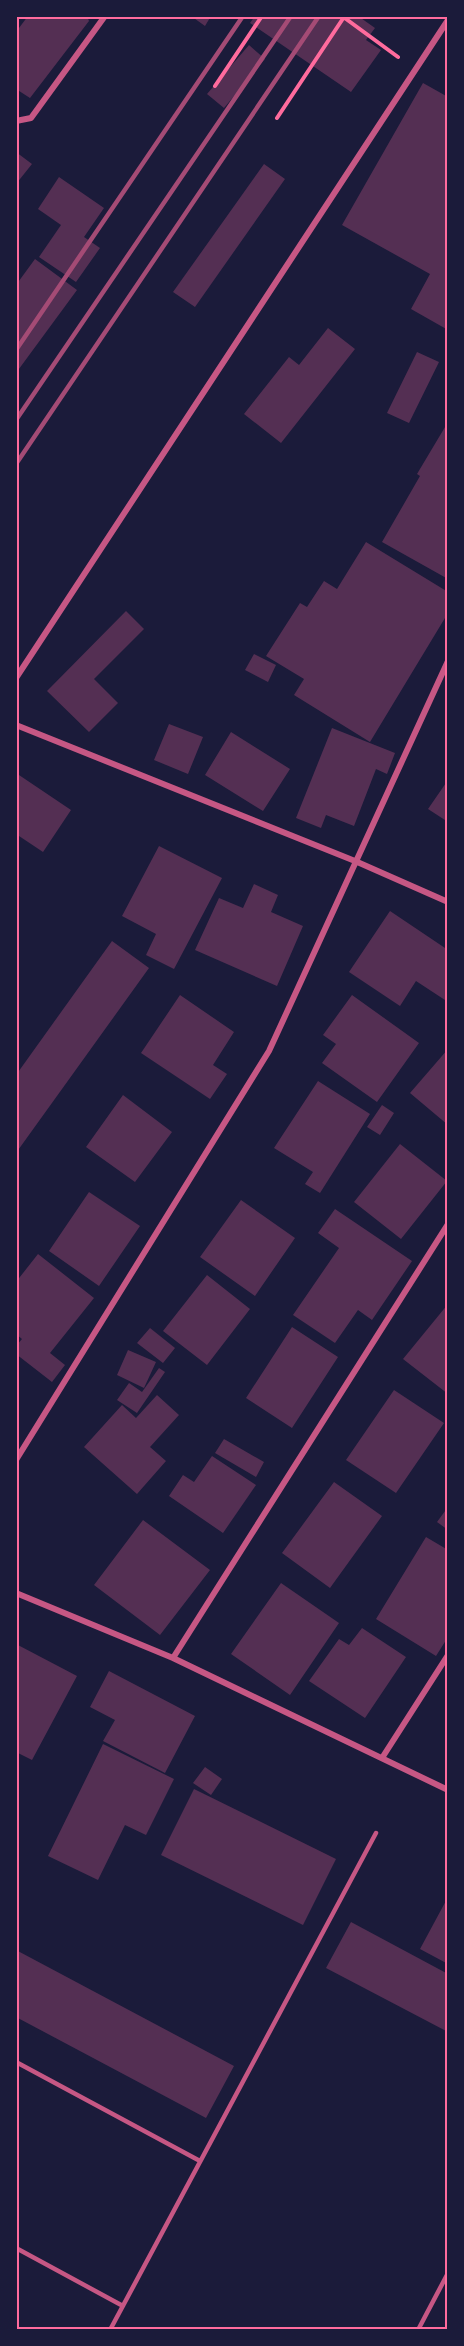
<svg xmlns="http://www.w3.org/2000/svg" width="464" height="2346" font-family="'PT Sans',sans-serif">
	<rect width="100%" height="100%" fill="#1b1b3a"/>
	<!-- building -->
	<path fill="#542f53" d="M 28,16 L 87,16 L 89,21 L 30,98 L 16,89 L 16,32 Z
		M 191,16 L 211,16 L 205,26 Z
		M 255,16 L 358,16 L 375,28 L 366,40 L 381,50 L 351,92 L 250,23 Z
		M 249,45 L 265,59 L 224,108 L 207,94 Z
		M 423,83 L 448,97 L 448,330 L 411,309 L 430,274 L 342,225 Z
		M 16,152 L 32,164 L 16,184 Z
		M 264,164 L 285,179 L 195,307 L 173,292 Z
		M 59,177 L 104,208 L 84,237 L 100,248 L 76,282 L 39,257 L 61,225 L 38,209 Z
		M 35,259 L 77,290 L 16,373 L 16,285 Z
		M 328,328 L 355,349 L 281,443 L 244,414 L 289,357 L 299,365 Z
		M 417,352 L 439,362 L 409,423 L 387,413 Z
		M 448,422 L 448,579 L 382,542 L 420,476 L 417,474 Z
		M 366,542 L 448,592 L 448,613 L 370,742 L 294,695 L 304,679 L 266,656 L 300,603 L 307,607 L 324,581 L 337,589 Z
		M 126,611 L 144,629 L 94,679 L 118,703 L 89,732 L 47,691 Z
		M 254,654 L 276,665 L 268,682 L 245,670 Z
		M 169,724 L 203,737 L 188,774 L 154,760 Z
		M 332,728 L 395,753 L 387,774 L 376,769 L 354,826 L 326,815 L 321,828 L 296,818 Z
		M 231,732 L 290,769 L 263,811 L 205,775 Z
		M 19,775 L 71,810 L 43,852 L 16,834 L 16,779 Z
		M 448,780 L 448,822 L 428,809 Z
		M 159,846 L 222,878 L 174,969 L 146,955 L 156,934 L 122,916 Z
		M 254,884 L 278,895 L 271,912 L 303,926 L 277,986 L 195,950 L 219,898 L 243,908 Z
		M 390,911 L 448,950 L 448,1002 L 416,981 L 400,1006 L 349,972 Z
		M 112,941 L 149,968 L 16,1153 L 16,1075 Z
		M 180,995 L 234,1032 L 213,1065 L 227,1074 L 210,1099 L 141,1053 Z
		M 352,995 L 419,1043 L 377,1102 L 322,1063 L 336,1044 L 323,1035 Z
		M 448,1049 L 448,1125 L 410,1093 Z
		M 318,1081 L 370,1114 L 320,1193 L 305,1184 L 313,1172 L 274,1148 Z
		M 123,1095 L 172,1132 L 135,1182 L 86,1147 Z
		M 382,1105 L 394,1113 L 380,1135 L 367,1127 Z
		M 400,1144 L 447,1181 L 401,1239 L 354,1202 Z
		M 89,1192 L 140,1226 L 99,1286 L 49,1251 Z
		M 241,1200 L 295,1238 L 255,1296 L 200,1257 Z
		M 335,1209 L 412,1261 L 372,1320 L 358,1310 L 335,1343 L 293,1315 L 339,1248 L 318,1233 Z
		M 38,1254 L 94,1298 L 50,1353 L 65,1365 L 52,1382 L 16,1354 L 16,1346 L 22,1339 L 16,1334 L 16,1282 Z
		M 207,1275 L 250,1309 L 207,1365 L 163,1331 Z
		M 448,1304 L 448,1394 L 403,1359 Z
		M 292,1327 L 338,1357 L 292,1428 L 246,1398 Z
		M 150,1328 L 175,1348 L 163,1363 L 137,1343 Z
		M 128,1350 L 156,1362 L 144,1388 L 117,1375 Z
		M 159,1368 L 165,1372 L 137,1413 L 117,1400 L 129,1383 L 142,1392 Z
		M 394,1390 L 444,1423 L 396,1493 L 346,1460 Z
		M 157,1395 L 179,1415 L 150,1447 L 166,1461 L 137,1494 L 84,1447 L 122,1405 L 136,1418 Z
		M 224,1439 L 264,1462 L 256,1477 L 215,1453 Z
		M 212,1456 L 256,1485 L 223,1533 L 169,1496 L 183,1475 L 194,1482 Z
		M 334,1482 L 382,1516 L 330,1588 L 282,1553 Z
		M 448,1507 L 448,1530 L 437,1522 Z
		M 143,1520 L 210,1570 L 160,1635 L 94,1585 Z
		M 426,1537 L 448,1550 L 448,1637 L 436,1656 L 376,1619 Z
		M 281,1583 L 339,1623 L 290,1695 L 231,1654 Z
		M 362,1628 L 406,1657 L 365,1718 L 309,1681 L 339,1639 L 349,1645 Z
		M 16,1644 L 77,1676 L 32,1760 L 16,1752 Z
		M 109,1671 L 195,1716 L 165,1773 L 103,1741 L 115,1720 L 90,1707 Z
		M 103,1744 L 174,1779 L 146,1835 L 125,1825 L 98,1880 L 48,1856 Z
		M 205,1767 L 222,1779 L 211,1795 L 193,1783 Z
		M 194,1789 L 336,1859 L 303,1925 L 161,1855 Z
		M 448,1897 L 448,1964 L 420,1949 Z
		M 351,1922 L 448,1974 L 448,2032 L 326,1968 Z
		M 16,1950 L 234,2066 L 206,2118 L 16,2017 Z"/>
	<g fill="none" stroke-linecap="round" stroke-linejoin="round">
		<!-- path -->
		<path stroke="#ff6b9d" stroke-width="4" d="M 342,16 L 398,57
			M 215,86 L 262,16
			M 277,118 L 344,17"/>
		<!-- service -->
		<path stroke="#c65784" stroke-width="4.5" d="M 16,2062 L 200,2161
			M 16,2248 L 123,2306
			M 110,2330 L 376,1833
			M 418,2330 L 448,2273"/>
		<!-- minor -->
		<path stroke="#c65784" stroke-width="6" d="M 16,121 L 31,118 L 105,16
			M 16,678 L 448,20
			M 16,725 L 355,861 L 448,902
			M 16,1460 L 269,1051 L 448,661
			M 16,1593 L 173,1658 L 448,1790
			M 173,1658 L 448,1224
			M 382,1758 L 448,1655"/>
		<!-- rail -->
		<path stroke="#a44b75" stroke-width="4.5" d="M 16,350 L 243,16
			M 16,420 L 291,16
			M 16,464 L 319,16"/>
	</g>
	<!-- border -->
	<rect width="464" height="2346" fill="none" stroke="#1b1b3a" stroke-width="36"/>
	<rect x="18" y="18" width="428" height="2310" fill="none" stroke="#ff6b9d" stroke-width="2"/>
</svg>
